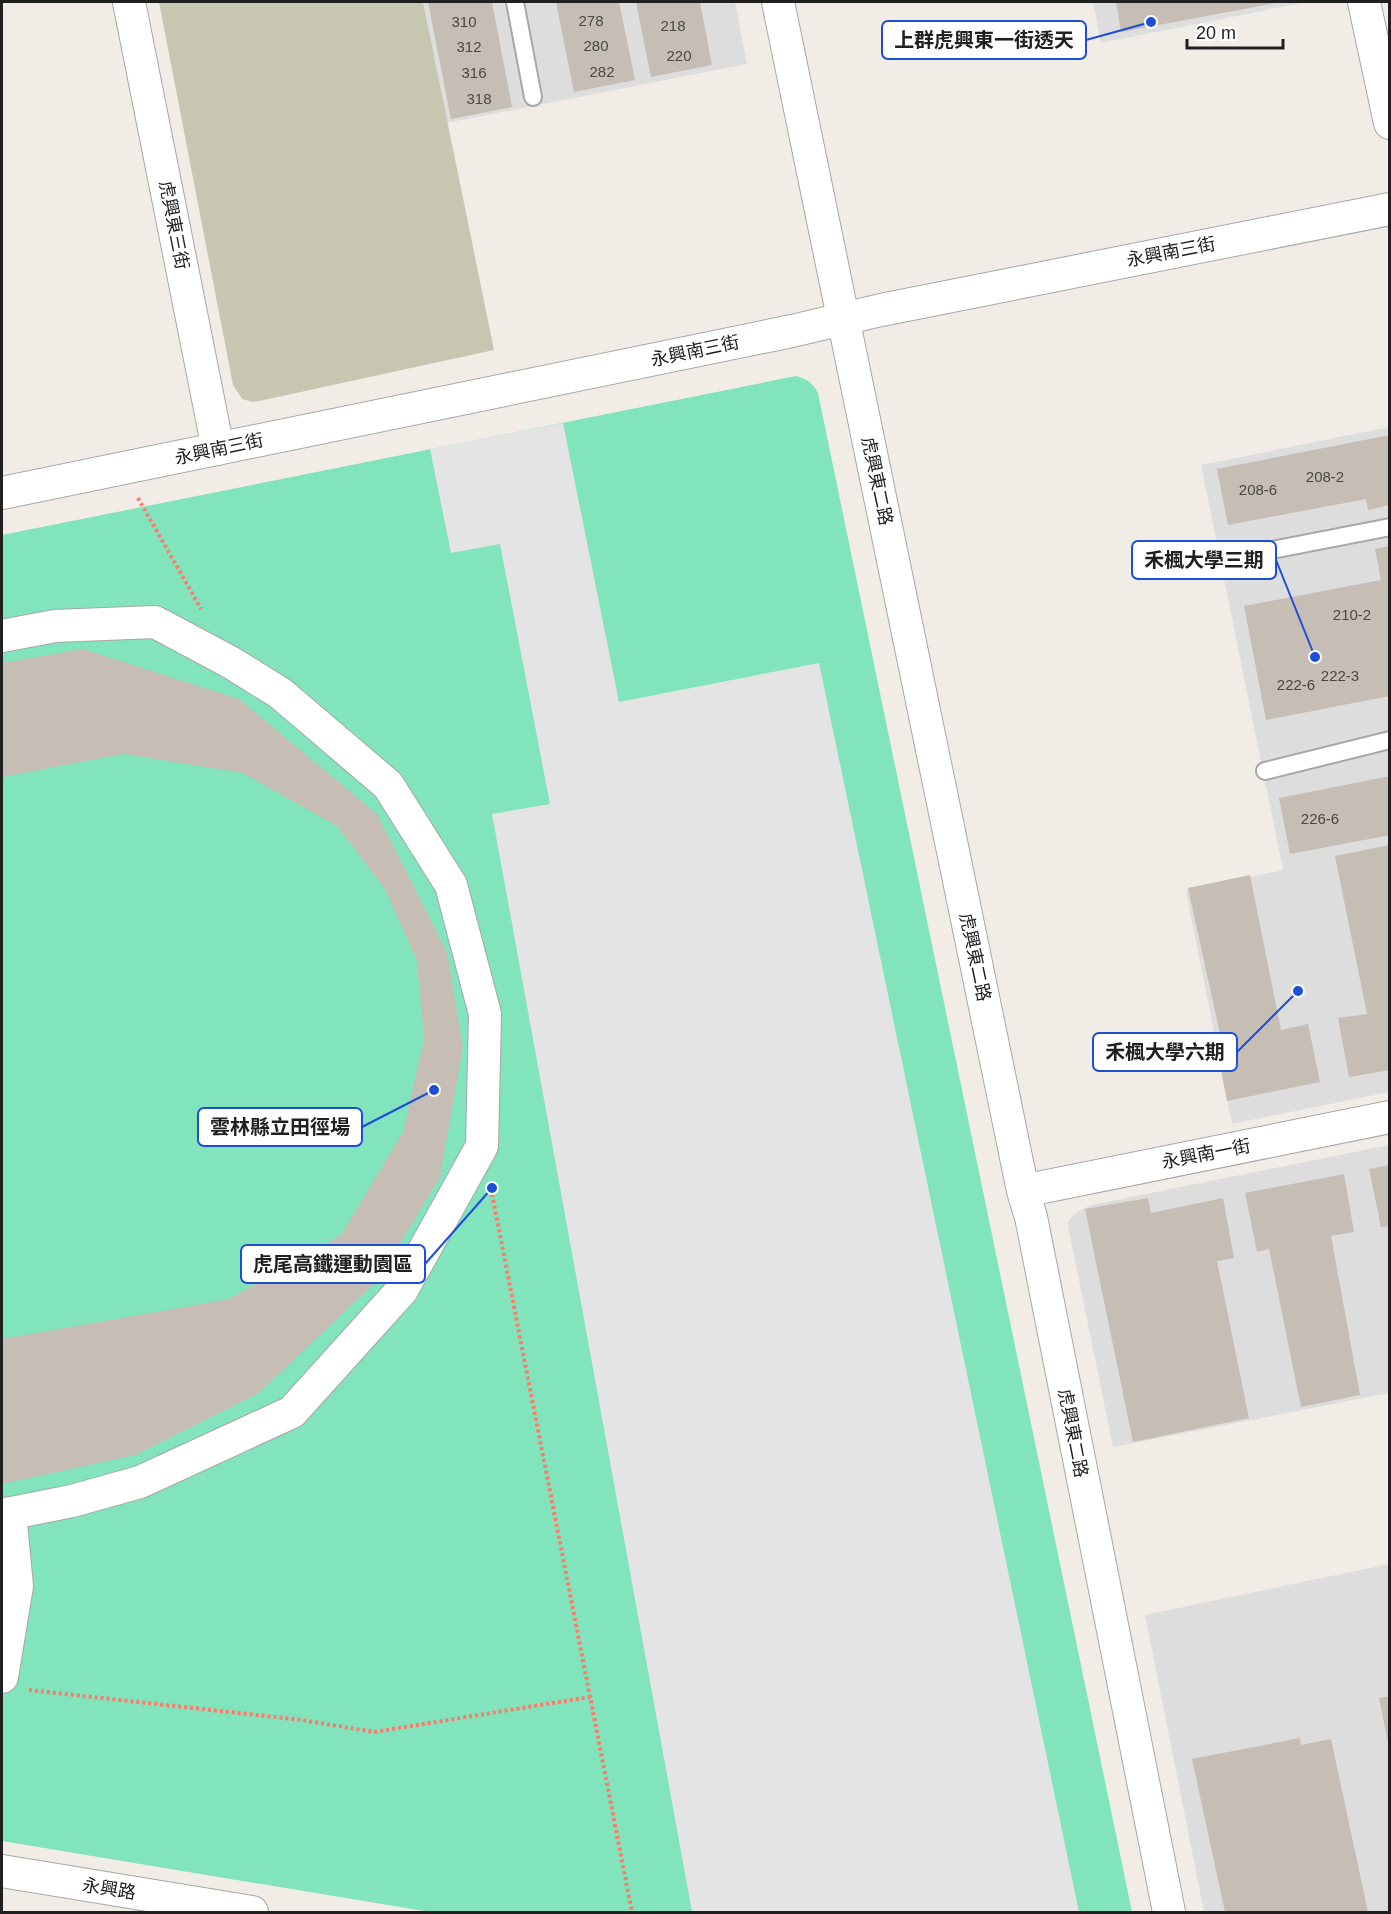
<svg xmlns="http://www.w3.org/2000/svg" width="1391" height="1914" font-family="Helvetica,'Noto Sans TC',sans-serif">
	<rect width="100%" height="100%" fill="#f1ede6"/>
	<!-- residential -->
	<path fill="#dedddd" d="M 423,2 L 735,2 L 747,64 L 447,123 Z
		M 1093,2 L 1307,2 L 1101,43 Z
		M 1389,427 L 1389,1092 L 1232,1124 L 1186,890 L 1283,870 L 1201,465 Z
		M 1389,1145 L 1389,1393 L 1113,1447 L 1069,1231 L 1068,1222 L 1074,1214 L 1091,1205 Z
		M 1389,1564 L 1389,1912 L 1204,1912 L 1145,1615 Z"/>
	<!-- construction -->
	<path fill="#c6c6b1" d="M 159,2 L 423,2 L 494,350 L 259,401 L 253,402 L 242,399 L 233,385 Z"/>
	<!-- pitch -->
	<path fill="#81e4bd" d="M 796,376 C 807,379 813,383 818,393 L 1132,1912 L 430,1912 L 2,1841 L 2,535 Z"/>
	<!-- parking -->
	<path fill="#e4e4e4" d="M 563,423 L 619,702 L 819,663 L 1079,1912 L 692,1912 L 492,814 L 550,804 L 500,544 L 451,553 L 430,449 Z"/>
	<!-- building -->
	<path fill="#c6bdb5" d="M 428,2 L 492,2 L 512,107 L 451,119 Z
		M 556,2 L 619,2 L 635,80 L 574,92 Z
		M 636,2 L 700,2 L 712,65 L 651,77 Z
		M 1116,2 L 1275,2 L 1276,3 L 1121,32 Z
		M 1390,435 L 1390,505 L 1368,510 L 1366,499 L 1228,525 L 1217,469 Z
		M 1390,546 L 1390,696 L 1266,720 L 1244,606 L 1381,580 L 1375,549 Z
		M 83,649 L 239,699 L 377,814 L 447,952 L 463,1047 L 440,1177 L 379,1279 L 259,1393 L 136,1455 L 2,1484 L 2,1339 L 229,1299 L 341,1235 L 403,1132 L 424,1039 L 417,961 L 385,889 L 337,826 L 243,773 L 123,754 L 2,777 L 2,663 Z
		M 1390,776 L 1390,835 L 1290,854 L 1279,798 Z
		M 1390,845 L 1390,1070 L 1349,1077 L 1338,1018 L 1367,1014 L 1335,856 Z
		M 1250,875 L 1281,1030 L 1308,1024 L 1320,1082 L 1227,1101 L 1216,1044 L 1222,1043 L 1188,888 Z
		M 1390,1165 L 1390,1226 L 1381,1227 L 1369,1169 Z
		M 1344,1174 L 1354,1232 L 1331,1236 L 1360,1395 L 1301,1407 L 1269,1249 L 1257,1252 L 1245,1193 Z
		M 1148,1198 L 1151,1213 L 1223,1198 L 1234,1258 L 1217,1261 L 1249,1418 L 1133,1442 L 1085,1209 Z
		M 1390,1696 L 1390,1743 L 1388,1743 L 1379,1698 Z
		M 1300,1738 L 1301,1745 L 1331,1739 L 1368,1912 L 1225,1912 L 1192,1759 Z"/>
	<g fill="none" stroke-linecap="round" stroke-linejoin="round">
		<!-- lane casing -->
		<g stroke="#a7a7a7" stroke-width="20">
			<path id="lane" d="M 515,2 L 533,97
				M 1221,560 L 1390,527
				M 1265,771 L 1390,740"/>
		</g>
		<!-- street casing -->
		<g stroke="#a7a7a7" stroke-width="34">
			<path id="street" d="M 129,2 L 218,449
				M 778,2 L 1023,1191 L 1031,1217 L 1169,1912
				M 1364,2 L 1390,123
				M 2,493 L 792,331 L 881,310 L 1390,209
				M 2,636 L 55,626 L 155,622 L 230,662 L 280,693 L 388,785 L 451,885 L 485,1014 L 482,1146 L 402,1290 L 292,1412 L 140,1482 L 72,1501 L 2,1515
				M 1023,1191 L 1390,1117
				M 2,1677 L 17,1586 L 10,1513
				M 2,1871 L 252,1912"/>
		</g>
		<!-- path -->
		<path stroke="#ff7969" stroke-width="4" stroke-dasharray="3 3" stroke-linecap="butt" d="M 138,498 L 201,609
			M 492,1194 L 632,1912
			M 29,1690 L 302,1720 L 374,1732 L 590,1697"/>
		<!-- lane -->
		<use href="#lane" stroke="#fff" stroke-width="16"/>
		<!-- street -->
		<use href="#street" stroke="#fff" stroke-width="32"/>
	</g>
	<g text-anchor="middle" stroke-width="5" stroke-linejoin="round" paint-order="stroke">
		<!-- number labels -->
		<g font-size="15" fill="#4a4745">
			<text x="591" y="26">278</text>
			<text x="464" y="27">310</text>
			<text x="673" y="31">218</text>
			<text x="596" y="51">280</text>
			<text x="469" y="52">312</text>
			<text x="679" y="61">220</text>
			<text x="602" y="77">282</text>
			<text x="474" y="78">316</text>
			<text x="479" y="104">318</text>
			<text x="1325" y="482">208-2</text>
			<text x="1258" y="495">208-6</text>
			<text x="1352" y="620">210-2</text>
			<text x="1340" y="681">222-3</text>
			<text x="1296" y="690">222-6</text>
			<text x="1320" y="824">226-6</text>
		</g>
		<!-- street labels -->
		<g font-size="18" fill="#202020" stroke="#fff">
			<text transform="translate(174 225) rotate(79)" y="6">虎興東三街</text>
			<text transform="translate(1171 252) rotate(-11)" y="6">永興南三街</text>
			<text transform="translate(695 351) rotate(-12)" y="6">永興南三街</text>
			<text transform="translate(219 449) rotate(-12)" y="6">永興南三街</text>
			<text transform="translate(877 481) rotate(78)" y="6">虎興東二路</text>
			<text transform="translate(975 957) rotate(78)" y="6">虎興東二路</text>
			<text transform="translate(1206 1154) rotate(-11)" y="6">永興南一街</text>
			<text transform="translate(1073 1433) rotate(79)" y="6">虎興東二路</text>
			<text transform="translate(109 1889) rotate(9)" y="6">永興路</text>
		</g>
	</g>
	<!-- callouts -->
	<path fill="none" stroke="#1d4ed8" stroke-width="2" d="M1151 22L1086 40M1315 657L1276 560M1298 991L1237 1052M434 1090L362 1127M492 1188L425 1264"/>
	<g fill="#1d4ed8" stroke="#fff" stroke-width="2">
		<circle cx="1151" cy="22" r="6"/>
		<circle cx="1315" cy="657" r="6"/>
		<circle cx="1298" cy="991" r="6"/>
		<circle cx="434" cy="1090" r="6"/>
		<circle cx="492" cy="1188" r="6"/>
	</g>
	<g fill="#fff" stroke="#1d4ed8" stroke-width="2">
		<rect x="882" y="21" width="204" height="38" rx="6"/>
		<rect x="1132" y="541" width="144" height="38" rx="6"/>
		<rect x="1093" y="1033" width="144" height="38" rx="6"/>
		<rect x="198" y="1108" width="164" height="38" rx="6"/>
		<rect x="241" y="1245" width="184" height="38" rx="6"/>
	</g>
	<g font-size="20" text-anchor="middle" font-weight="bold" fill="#202020">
		<text x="984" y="47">上群虎興東一街透天</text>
		<text x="1204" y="567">禾楓大學三期</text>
		<text x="1165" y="1059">禾楓大學六期</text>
		<text x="280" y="1134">雲林縣立田徑場</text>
		<text x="333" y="1271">虎尾高鐵運動園區</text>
	</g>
	<!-- border -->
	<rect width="1391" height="1914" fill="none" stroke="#202020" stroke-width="6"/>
	<!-- scale -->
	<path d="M1187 39v9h96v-9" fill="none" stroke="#202020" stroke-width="3"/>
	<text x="1196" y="39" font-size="18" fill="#202020" stroke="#ffffff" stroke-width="4.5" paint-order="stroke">20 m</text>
</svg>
